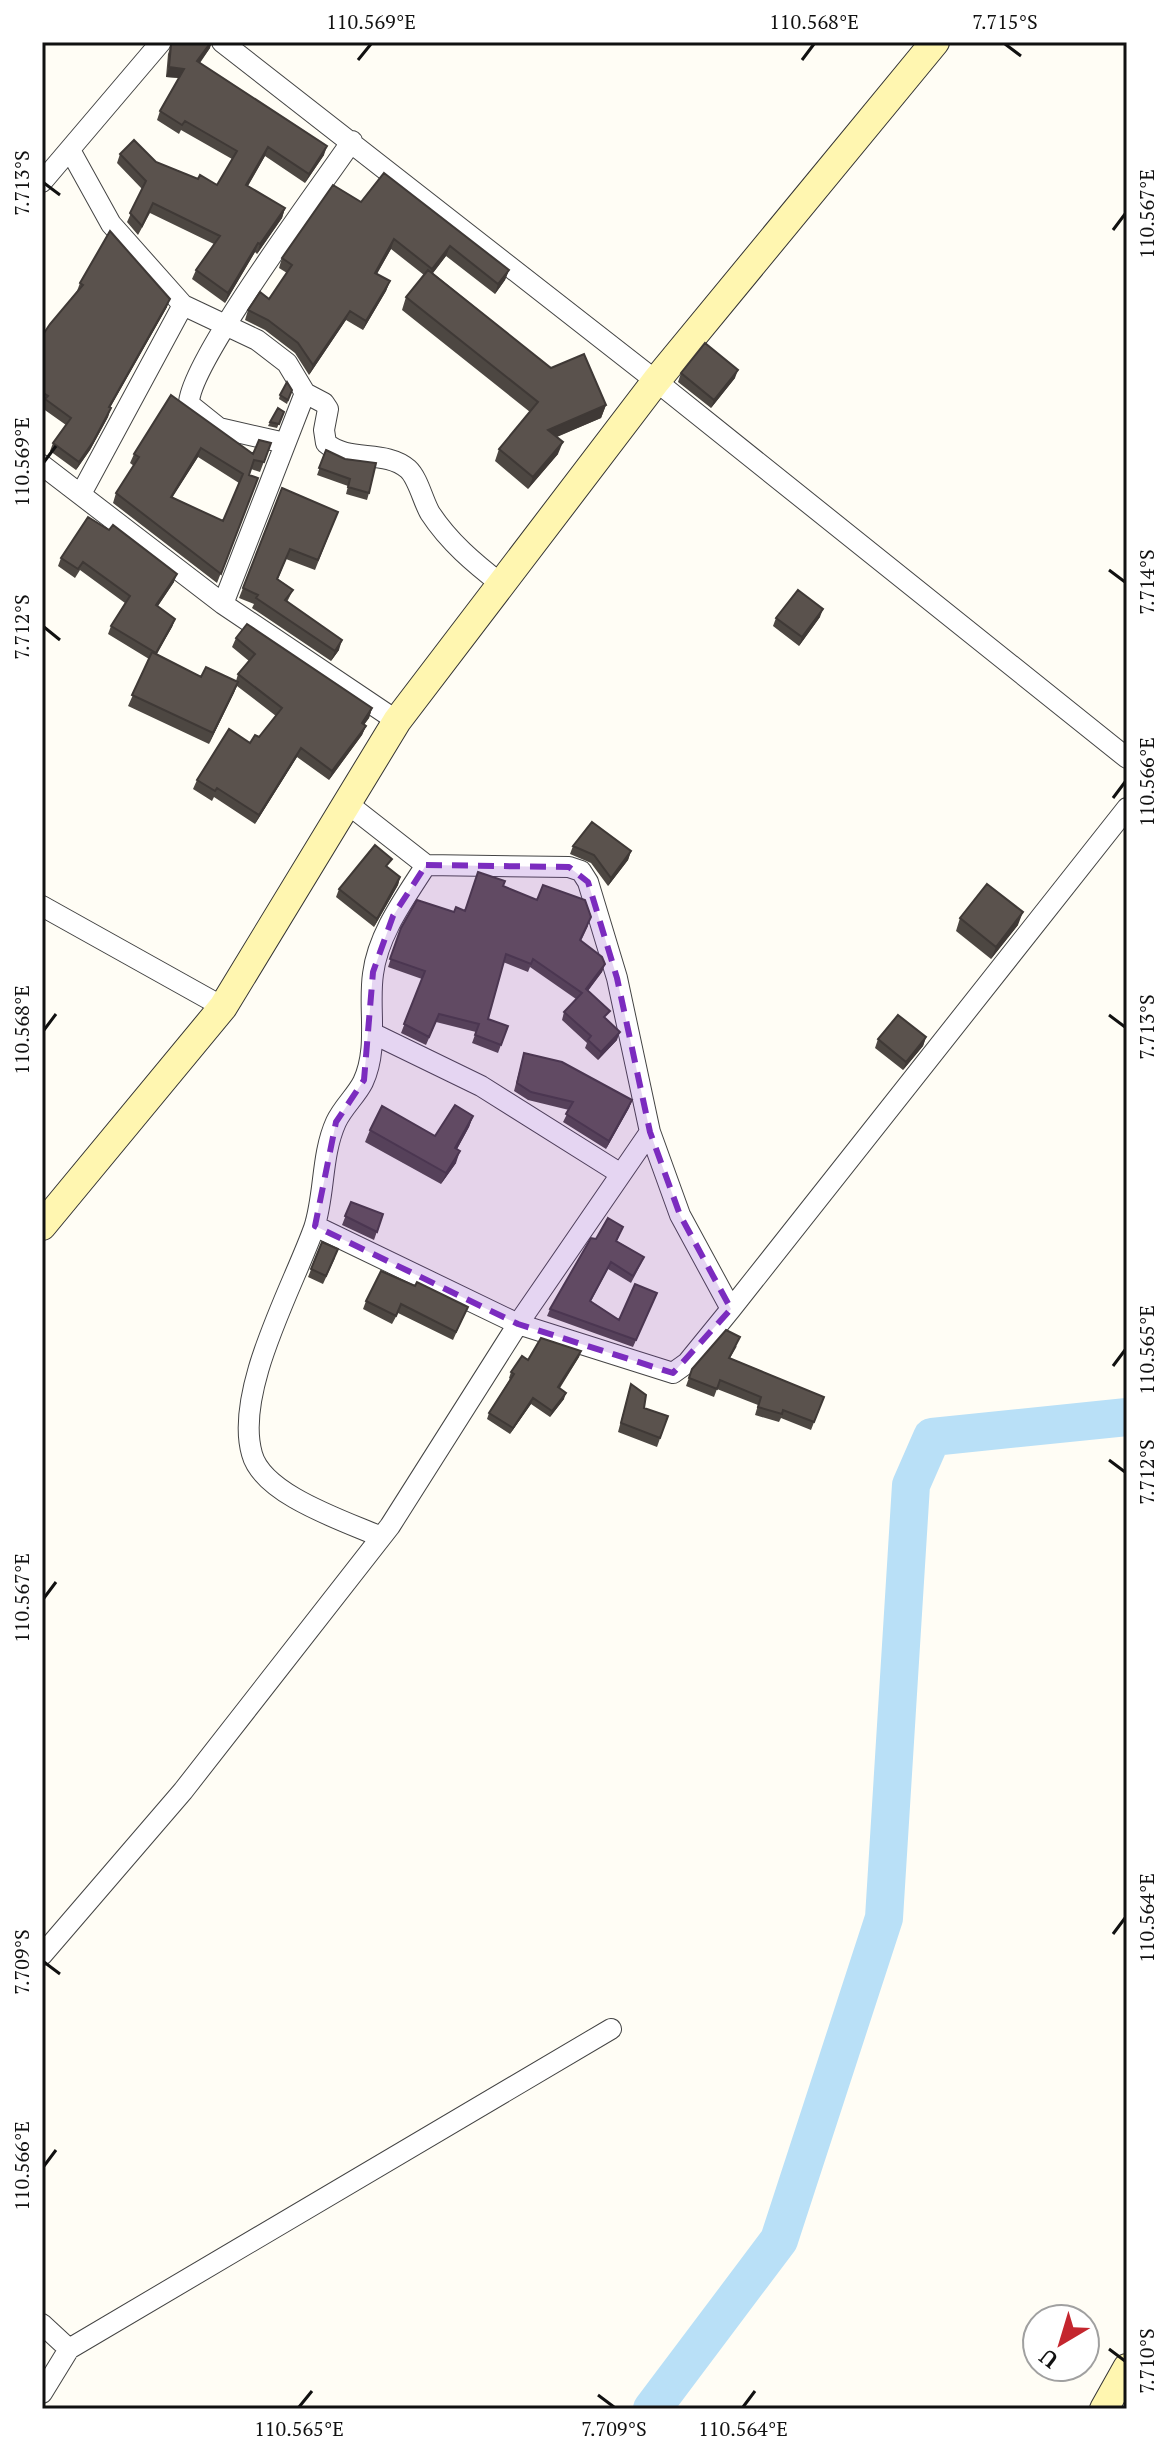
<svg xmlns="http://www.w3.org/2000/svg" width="1169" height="2451" font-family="'PT Serif',serif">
	<rect width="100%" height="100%" fill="#fffdf5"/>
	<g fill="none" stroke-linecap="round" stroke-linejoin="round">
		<!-- river -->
		<path stroke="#b9e0f7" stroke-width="38" d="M 652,2409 L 779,2240 L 884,1918 L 911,1485 L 932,1437 L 1127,1417"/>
		<!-- street casing -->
		<g stroke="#444" stroke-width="22">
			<path id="street" d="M 222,42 L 656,381 L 1127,758
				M 70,150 L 111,224 L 183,305 L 257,340 L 287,363 L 305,393 L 223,604
				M 42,182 L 161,42
				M 305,393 L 324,403 L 328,409 L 324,430 L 326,443 C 348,463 385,449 408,469 C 418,478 423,501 430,513 C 449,542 474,563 501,584
				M 285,443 L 219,428 L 189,404 C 188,364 322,185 352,141
				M 42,465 L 223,604 L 397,721
				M 82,492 L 183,305
				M 348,804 L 426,865 L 569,867 L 581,871 L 588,882 L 617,978 L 650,1132 L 680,1215 L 731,1309
				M 42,906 L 223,1007
				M 372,1033 L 481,1086 L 621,1174
				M 315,1226 L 518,1324 L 673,1373 L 687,1363 L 731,1309 L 1127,808
				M 381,1537 C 345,1521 263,1495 252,1454 C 234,1391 293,1287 314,1228 C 325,1195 321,1155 336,1122 C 343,1107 356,1096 363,1082 C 379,1048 368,1008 373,974 C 378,934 405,898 426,865
				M 42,1955 L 183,1791 L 390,1526 L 518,1324 L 650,1132
				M 42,2324 L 69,2349
				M 42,2393 L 69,2349 L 611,2029"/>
		</g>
		<!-- secondary casing -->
		<g stroke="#333" stroke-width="30">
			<path id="secondary" d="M 42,1226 L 223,1007 L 397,721 L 656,381 L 935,42
				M 1104,2409 L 1127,2368"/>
		</g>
		<!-- street -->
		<use href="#street" stroke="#fff" stroke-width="20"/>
		<!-- secondary -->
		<use href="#secondary" stroke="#fff6b0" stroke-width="28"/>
	</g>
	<!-- wall -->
	<path fill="#4d4742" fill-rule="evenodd" d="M 171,45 L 210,48 L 200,63 L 324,155 L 305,183 L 265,156 L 248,186 L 285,208 L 282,218 L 257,254 L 255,252 L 225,303 L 192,279 L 196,270 L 214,244 L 150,213 L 138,235 L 127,222 L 142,189 L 117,163 L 120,154 L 156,162 L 198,179 L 217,185 L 232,159 L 181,130 L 179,134 L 157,120 L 160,111 L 179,78 L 166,77 L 168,54 Z
		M 361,202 L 509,270 L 505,280 L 495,294 L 446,256 L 433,273 L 551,368 L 606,405 L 601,418 L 557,437 L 558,454 L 528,489 L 495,461 L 499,449 L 530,412 L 402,310 L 406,297 L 424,275 L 391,249 L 377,274 L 390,281 L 386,291 L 363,330 L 346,320 L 309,375 L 295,353 L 265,330 L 245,320 L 248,310 L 269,299 L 287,273 L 279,268 L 282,258 Z
		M 80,283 L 167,307 L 110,407 L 108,417 L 90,450 L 76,470 L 50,451 L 53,443 L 66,425 L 42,408 L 44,403 L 42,402 L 42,336 L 77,291 Z
		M 681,373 L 735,378 L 711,408 L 678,382 Z
		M 292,390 L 287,404 L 279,399 L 280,395 Z
		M 171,395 L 253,454 L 271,443 L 260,472 L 251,469 L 249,475 L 258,478 L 217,583 L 113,503 L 116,493 L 134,466 L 130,463 L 134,454 ZM 198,457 L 239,483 L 223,521 L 172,497 Z
		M 284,412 L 277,428 L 268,426 L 270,422 Z
		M 326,450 L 369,493 L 367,500 L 346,494 L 348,486 L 317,475 Z
		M 282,488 L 338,512 L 315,570 L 286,559 L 278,579 L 293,590 L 287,602 L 339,650 L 331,661 L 252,608 L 254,604 L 239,598 Z
		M 88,517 L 174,582 L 158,606 L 175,619 L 172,627 L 157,654 L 201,677 L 236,681 L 238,674 L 249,661 L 232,647 L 236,638 L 372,708 L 369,718 L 364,725 L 366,726 L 362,735 L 329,780 L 297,757 L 255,824 L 214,797 L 212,801 L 193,789 L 197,780 L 259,737 L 276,716 L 237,686 L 209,744 L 128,706 L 149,659 L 108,634 L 111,626 L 125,603 L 80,570 L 75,578 L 58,566 L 61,558 Z
		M 820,617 L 799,646 L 773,626 L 776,618 Z
		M 573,846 L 631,851 L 628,860 L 608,886 L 591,863 L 570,854 Z
		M 389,868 L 400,877 L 398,885 L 374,927 L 336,897 L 339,889 Z
		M 503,886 L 588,926 L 581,941 L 605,964 L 602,972 L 588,991 L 606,1020 L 617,1040 L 598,1060 L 585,1048 L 587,1043 L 562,1020 L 564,1012 L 576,999 L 530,967 L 528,972 L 503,962 L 488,1019 L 508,1026 L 498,1053 L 472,1043 L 476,1032 L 436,1022 L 426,1045 L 401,1033 L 422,979 L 388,967 L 401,928 L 454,912 L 465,911 Z
		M 960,918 L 1018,925 L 991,959 L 956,931 Z
		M 926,1037 L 923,1046 L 903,1070 L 875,1048 L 878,1039 Z
		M 524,1053 L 632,1100 L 629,1108 L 606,1149 L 563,1122 L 569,1110 L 528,1100 L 514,1091 Z
		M 473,1116 L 469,1127 L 457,1149 L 456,1163 L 441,1184 L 365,1142 L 370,1130 L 435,1136 Z
		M 351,1202 L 383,1214 L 374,1240 L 342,1225 Z
		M 623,1227 L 617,1241 L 644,1257 L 641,1264 L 631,1283 L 608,1269 L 591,1301 L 619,1320 L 654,1300 L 633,1347 L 547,1316 L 550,1309 L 596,1239 Z
		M 322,1242 L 335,1258 L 323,1284 L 308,1277 Z
		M 366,1301 L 468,1307 L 453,1340 L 398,1313 L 392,1324 L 363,1309 Z
		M 737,1346 L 730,1358 L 824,1397 L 811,1430 L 781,1418 L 779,1422 L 755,1415 L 758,1405 L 717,1389 L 714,1397 L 686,1386 L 692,1369 Z
		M 581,1351 L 579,1357 L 560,1388 L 564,1399 L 550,1417 L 531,1404 L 510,1434 L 487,1419 L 489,1413 L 510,1379 L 509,1378 L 511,1372 L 528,1360 Z
		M 631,1384 L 644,1408 L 668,1416 L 657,1447 L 618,1432 Z"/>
	<!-- shaded-wall -->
	<path fill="#3f3936" d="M 211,42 L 212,42 L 210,48 L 194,70 L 197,61 Z
		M 169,67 L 184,69 L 181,78 L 166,77 Z
		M 327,146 L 324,155 L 305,183 L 309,174 Z
		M 268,147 L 265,156 L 243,194 L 246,185 Z
		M 285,208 L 282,218 L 257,254 L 260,244 Z
		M 394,239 L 391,249 L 372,282 L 375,273 Z
		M 258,243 L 255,252 L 225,303 L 228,293 Z
		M 450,246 L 446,256 L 429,278 L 432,269 Z
		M 509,270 L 505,280 L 495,294 L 498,284 Z
		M 390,281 L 386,291 L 363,330 L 366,321 Z
		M 170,299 L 167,307 L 106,415 L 109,407 Z
		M 350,311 L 346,320 L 309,375 L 313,365 Z
		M 738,370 L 735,378 L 711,408 L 714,400 Z
		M 606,405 L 601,418 L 544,442 L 548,430 Z
		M 111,408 L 108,417 L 90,450 L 76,470 L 79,462 Z
		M 563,442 L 558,454 L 528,489 L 533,477 Z
		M 201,448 L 198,457 L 167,506 L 171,497 Z
		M 177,574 L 174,582 L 153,613 L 156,605 Z
		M 823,609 L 820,617 L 799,646 L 802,637 Z
		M 175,619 L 172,627 L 152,661 L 156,653 Z
		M 342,640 L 339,650 L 331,661 L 335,651 Z
		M 238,682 L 234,693 L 209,744 L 213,733 Z
		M 372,708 L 369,718 L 358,732 L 362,723 Z
		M 366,726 L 362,735 L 329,780 L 332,771 Z
		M 301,748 L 297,757 L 255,824 L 259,815 Z
		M 631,851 L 628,860 L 608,886 L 611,878 Z
		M 400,877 L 398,885 L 374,927 L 377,919 Z
		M 1023,912 L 1018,925 L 991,959 L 996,947 Z
		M 605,964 L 602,972 L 583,997 L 586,989 Z
		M 620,1032 L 617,1040 L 598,1060 L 601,1052 Z
		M 926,1037 L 923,1046 L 903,1070 L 906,1062 Z
		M 632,1100 L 629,1108 L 606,1149 L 609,1141 Z
		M 473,1116 L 469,1127 L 451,1160 L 455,1148 Z
		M 460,1151 L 456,1163 L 441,1184 L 446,1173 Z
		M 581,1351 L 579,1357 L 556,1393 L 558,1387 Z
		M 566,1393 L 564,1399 L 550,1417 L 552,1411 Z
		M 533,1398 L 531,1404 L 510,1434 L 513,1428 Z"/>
	<!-- building -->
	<path fill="#5a524d" stroke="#3f3936" stroke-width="2" fill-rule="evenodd" d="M 173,42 L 211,42 L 197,61 L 327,146 L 309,174 L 268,147 L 246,185 L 285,208 L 260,244 L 258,243 L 228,293 L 196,270 L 220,236 L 153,203 L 142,226 L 130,213 L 146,181 L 120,154 L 134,140 L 156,162 L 198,179 L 200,175 L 217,185 L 237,151 L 185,121 L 182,125 L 160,111 L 184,69 L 169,67 L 171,45 Z
		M 384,173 L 509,270 L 498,284 L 450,246 L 432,269 L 394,239 L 375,273 L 390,281 L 366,321 L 350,311 L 313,365 L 298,343 L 268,320 L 248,310 L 260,292 L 269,299 L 292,265 L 282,258 L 333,185 L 361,202 Z
		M 110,231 L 170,299 L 109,407 L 111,408 L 93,442 L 79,462 L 53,443 L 71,418 L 45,399 L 48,396 L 42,392 L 42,336 L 50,324 L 83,285 L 80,283 Z
		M 428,270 L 551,368 L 584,354 L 606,405 L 548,430 L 563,442 L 533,477 L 499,449 L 538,402 L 406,297 Z
		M 705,343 L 738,370 L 714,400 L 681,373 Z
		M 287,382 L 292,390 L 288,400 L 280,395 Z
		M 171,395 L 253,454 L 259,440 L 271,443 L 264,462 L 254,460 L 249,475 L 258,478 L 221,574 L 116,493 L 139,457 L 134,454 ZM 201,448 L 243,474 L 223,521 L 171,497 Z
		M 278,408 L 284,412 L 279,424 L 270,422 Z
		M 326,450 L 345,459 L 376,463 L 369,493 L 348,487 L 350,479 L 319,468 Z
		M 282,488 L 338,512 L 318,560 L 290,549 L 277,579 L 293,590 L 285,600 L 342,640 L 335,651 L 256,598 L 258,595 L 243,588 Z
		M 88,517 L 109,530 L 113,525 L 177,574 L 156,605 L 175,619 L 156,653 L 111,626 L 130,596 L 83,562 L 78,569 L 61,558 Z
		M 798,590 L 823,609 L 802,637 L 776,618 Z
		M 247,624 L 372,708 L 362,723 L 366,726 L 332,771 L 301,748 L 259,815 L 217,788 L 215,791 L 197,780 L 229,729 L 250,743 L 255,735 L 259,737 L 282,708 L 238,674 L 255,654 L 236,638 Z
		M 152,652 L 201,677 L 206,667 L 238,682 L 213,733 L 132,695 Z
		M 592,822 L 631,851 L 611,878 L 594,855 L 573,846 Z
		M 375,845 L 392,859 L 386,866 L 400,877 L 377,919 L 339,889 Z
		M 478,872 L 505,881 L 503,886 L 537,900 L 543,885 L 585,900 L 591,917 L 580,940 L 602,957 L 605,964 L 586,989 L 610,1011 L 604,1017 L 620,1032 L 601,1052 L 588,1040 L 591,1036 L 564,1012 L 582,993 L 533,959 L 531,964 L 506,954 L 488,1019 L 508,1026 L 501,1045 L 475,1035 L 479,1024 L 439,1014 L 429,1037 L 404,1024 L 425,971 L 390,959 L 401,928 L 417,900 L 454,912 L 456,907 L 465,911 Z
		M 987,884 L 1023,912 L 996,947 L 960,918 Z
		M 898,1015 L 926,1037 L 906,1062 L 878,1039 Z
		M 524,1053 L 562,1062 L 632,1100 L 609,1141 L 566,1114 L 573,1102 L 531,1092 L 517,1083 Z
		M 455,1105 L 473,1116 L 455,1148 L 460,1151 L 446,1173 L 370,1130 L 382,1106 L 435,1136 Z
		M 351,1202 L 383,1214 L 377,1232 L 345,1216 Z
		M 608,1218 L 623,1227 L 616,1241 L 644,1257 L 633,1276 L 611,1262 L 590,1301 L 619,1320 L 635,1284 L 657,1293 L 636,1340 L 550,1309 L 591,1238 L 596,1239 Z
		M 322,1242 L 338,1249 L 326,1276 L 311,1269 Z
		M 381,1271 L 415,1286 L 417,1282 L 468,1307 L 456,1332 L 401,1304 L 396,1316 L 366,1301 Z
		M 726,1330 L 740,1337 L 729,1358 L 824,1397 L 814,1422 L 783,1410 L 782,1414 L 758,1407 L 761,1397 L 720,1380 L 717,1389 L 689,1378 L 692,1369 Z
		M 541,1338 L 581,1351 L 558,1387 L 566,1393 L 552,1411 L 533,1398 L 513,1428 L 489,1413 L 514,1374 L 511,1372 L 522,1356 L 528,1360 Z
		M 631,1384 L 646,1395 L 644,1408 L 668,1416 L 660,1438 L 621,1423 Z"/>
	<!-- marked area -->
	<path fill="#7b2cbf" fill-opacity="0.2" stroke="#7b2cbf" stroke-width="6" stroke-dasharray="16 10" stroke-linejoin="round" d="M 426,865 L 569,867 L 588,882 L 617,978 L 650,1132 L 680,1215 L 731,1309 L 673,1373 L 518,1324 L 315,1226 L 336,1122 L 364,1080 L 373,972 L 393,916 Z"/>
	<!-- ticks -->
	<path fill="none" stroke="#111" stroke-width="3" d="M 1005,44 L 1021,56M 358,60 L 371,44M 802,60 L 814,44M 44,183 L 60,195M 1113,230 L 1125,214M 44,462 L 56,446M 1109,570 L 1125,582M 44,627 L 60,640M 1113,798 L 1125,782M 1109,1015 L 1125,1027M 44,1030 L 56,1014M 1113,1366 L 1125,1350M 1109,1460 L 1125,1472M 44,1598 L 56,1582M 1113,1934 L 1125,1918M 44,1962 L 60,1974M 44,2166 L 56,2150M 1109,2349 L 1125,2361M 598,2395 L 614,2407M 299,2407 L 312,2391M 743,2407 L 755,2391"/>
	<!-- border -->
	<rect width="1169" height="2451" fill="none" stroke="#ffffff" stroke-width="88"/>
	<!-- north arrow -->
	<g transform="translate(1061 2343) rotate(218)"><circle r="38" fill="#ffffff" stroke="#a0a0a0" stroke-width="2"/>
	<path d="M0-6L14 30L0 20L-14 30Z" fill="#c4262e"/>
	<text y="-12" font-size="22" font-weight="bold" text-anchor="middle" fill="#111111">U</text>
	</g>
	<rect x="44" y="44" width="1081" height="2363" fill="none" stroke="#111" stroke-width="3"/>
	<g font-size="20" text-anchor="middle" fill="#111">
		<text x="371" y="29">110.569°E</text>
		<text x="814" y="29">110.568°E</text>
		<text x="1005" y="29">7.715°S</text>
		<text transform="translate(22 183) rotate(-90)" y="7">7.713°S</text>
		<text transform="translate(1147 214) rotate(-90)" y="7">110.567°E</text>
		<text transform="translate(22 462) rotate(-90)" y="7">110.569°E</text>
		<text transform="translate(1147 582) rotate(-90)" y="7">7.714°S</text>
		<text transform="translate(22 627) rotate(-90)" y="7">7.712°S</text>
		<text transform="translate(1147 782) rotate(-90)" y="7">110.566°E</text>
		<text transform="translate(1147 1027) rotate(-90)" y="7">7.713°S</text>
		<text transform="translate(22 1030) rotate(-90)" y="7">110.568°E</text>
		<text transform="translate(1147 1350) rotate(-90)" y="7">110.565°E</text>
		<text transform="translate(1147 1472) rotate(-90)" y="7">7.712°S</text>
		<text transform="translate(22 1598) rotate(-90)" y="7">110.567°E</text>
		<text transform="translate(1147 1918) rotate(-90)" y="7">110.564°E</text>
		<text transform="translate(22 1962) rotate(-90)" y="7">7.709°S</text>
		<text transform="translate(22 2166) rotate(-90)" y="7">110.566°E</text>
		<text transform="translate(1147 2361) rotate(-90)" y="7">7.710°S</text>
		<text x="299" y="2436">110.565°E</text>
		<text x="614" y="2436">7.709°S</text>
		<text x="743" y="2436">110.564°E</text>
	</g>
</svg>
